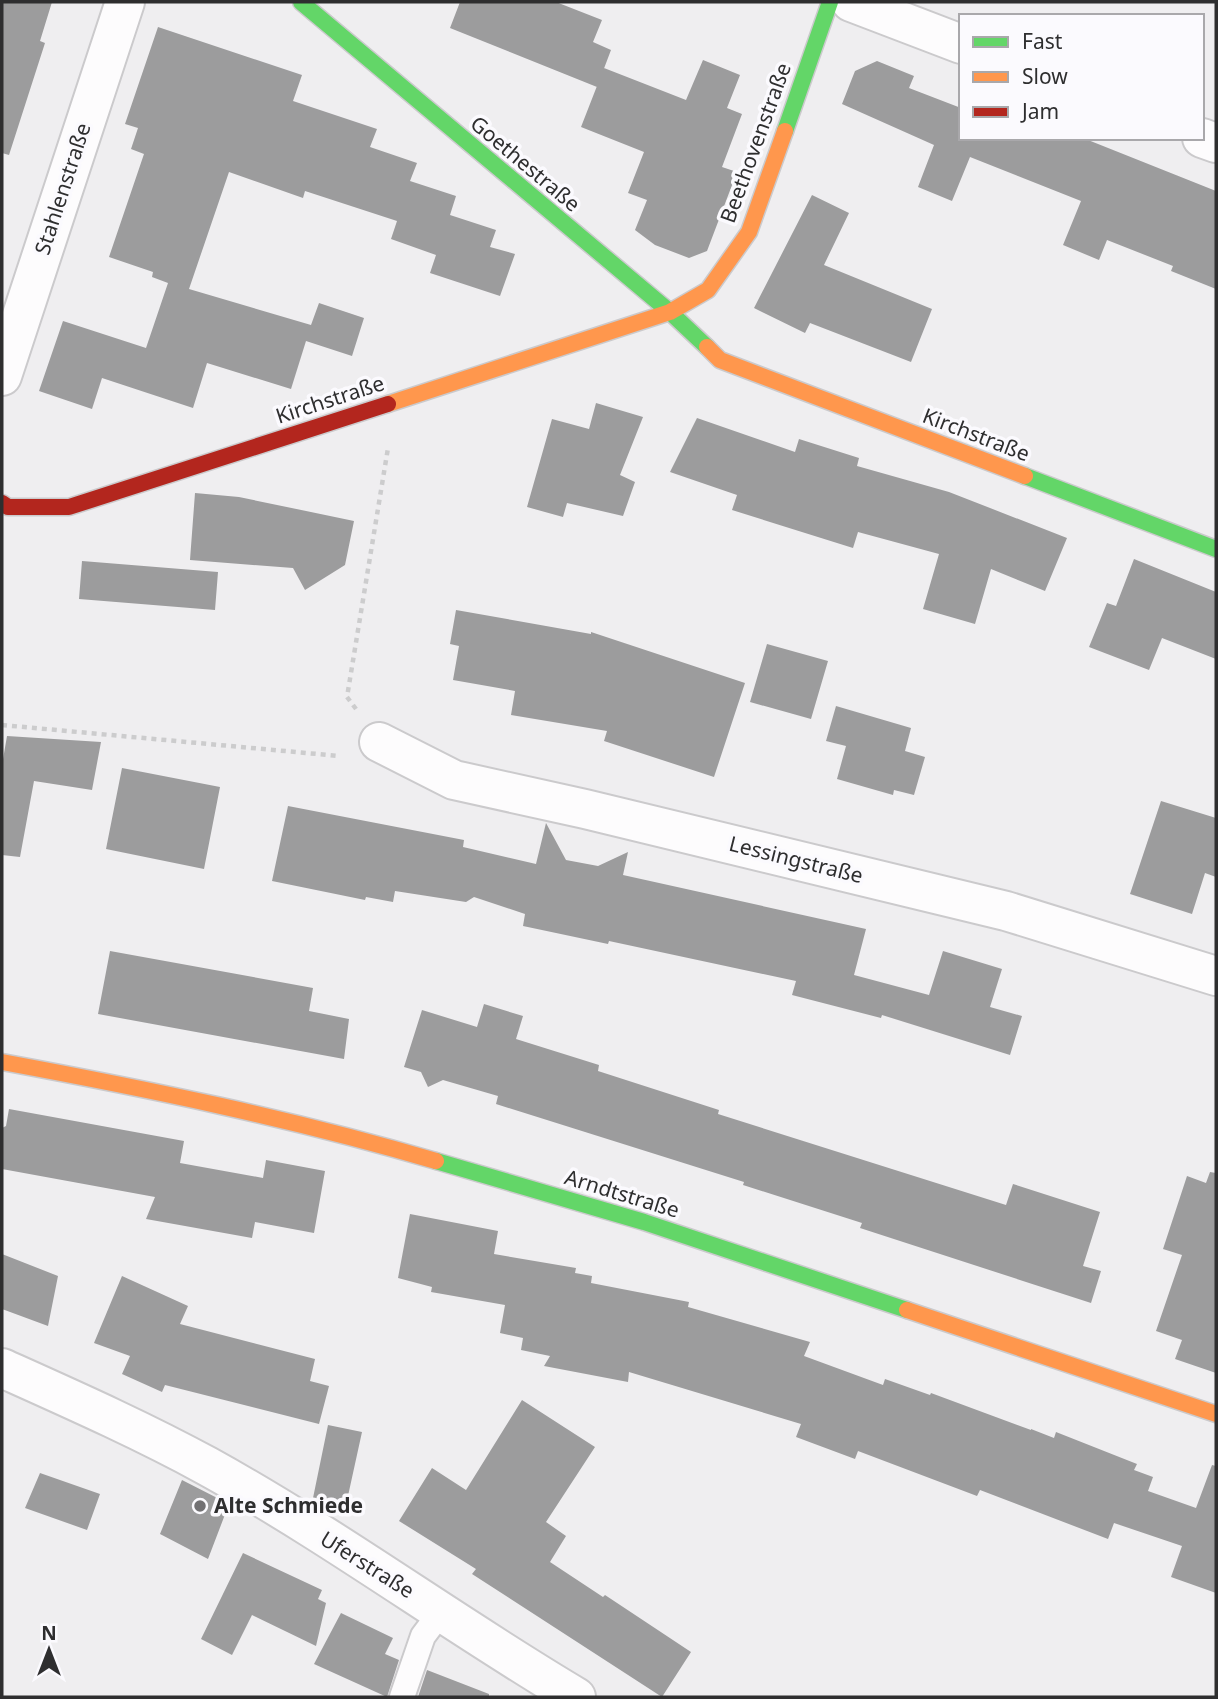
<svg xmlns="http://www.w3.org/2000/svg" width="1218" height="1699" font-family="'Noto Sans',sans-serif">
	<rect width="100%" height="100%" fill="#efeef0"/>
	<!-- building -->
	<path fill="#9c9c9d" d="M 2,2 L 52,2 L 40,41 L 45,43 L 9,155 L 2,153 Z
		M 460,2 L 556,2 L 602,20 L 593,42 L 611,50 L 597,87 L 450,28 Z
		M 158,27 L 302,75 L 293,101 L 377,129 L 370,147 L 417,163 L 410,181 L 456,196 L 450,215 L 496,230 L 490,247 L 515,254 L 500,296 L 430,273 L 436,255 L 391,239 L 397,221 L 305,191 L 303,198 L 229,172 L 189,289 L 311,325 L 319,303 L 364,318 L 352,356 L 306,341 L 291,389 L 207,363 L 193,408 L 102,378 L 92,409 L 39,391 L 63,321 L 146,348 L 168,283 L 152,277 L 153,272 L 109,257 L 144,154 L 131,149 L 138,128 L 125,124 Z
		M 703,60 L 740,75 L 727,108 L 742,114 L 722,167 L 737,172 L 707,251 L 689,258 L 655,245 L 635,230 L 647,200 L 628,193 L 644,152 L 581,127 L 604,68 L 686,100 Z
		M 877,61 L 914,76 L 909,88 L 961,108 L 961,138 L 1083,138 L 1216,191 L 1216,289 L 1171,271 L 1173,266 L 1107,240 L 1099,260 L 1063,245 L 1081,201 L 970,157 L 952,201 L 918,187 L 934,145 L 842,104 L 855,71 Z
		M 812,195 L 849,213 L 824,265 L 932,309 L 911,362 L 810,323 L 805,333 L 754,308 Z
		M 596,403 L 643,417 L 620,475 L 635,482 L 623,516 L 567,503 L 563,517 L 527,507 L 552,419 L 589,429 Z
		M 697,418 L 795,452 L 799,439 L 859,458 L 857,466 L 949,492 L 1067,538 L 1045,591 L 991,569 L 975,624 L 923,609 L 939,554 L 858,532 L 853,548 L 732,510 L 737,495 L 670,472 Z
		M 195,493 L 239,497 L 354,521 L 345,565 L 305,590 L 293,568 L 190,560 Z
		M 1134,559 L 1216,592 L 1216,659 L 1162,638 L 1149,670 L 1089,647 L 1107,603 L 1116,606 Z
		M 82,561 L 218,572 L 215,610 L 79,599 Z
		M 456,610 L 591,634 L 591,632 L 745,683 L 714,777 L 604,741 L 607,731 L 511,715 L 515,691 L 453,680 L 459,646 L 450,644 Z
		M 767,644 L 828,661 L 811,719 L 750,702 Z
		M 836,706 L 911,728 L 905,751 L 925,757 L 914,795 L 894,790 L 893,795 L 837,779 L 846,746 L 826,741 Z
		M 7,736 L 101,742 L 92,790 L 34,781 L 20,857 L 2,855 L 2,765 Z
		M 122,768 L 220,787 L 204,869 L 106,849 Z
		M 1161,801 L 1216,818 L 1216,877 L 1205,873 L 1192,914 L 1130,894 Z
		M 288,806 L 464,840 L 463,847 L 536,864 L 546,823 L 566,860 L 598,866 L 628,852 L 623,875 L 866,929 L 854,975 L 929,995 L 943,951 L 1002,969 L 990,1007 L 1022,1016 L 1010,1055 L 882,1015 L 881,1018 L 792,995 L 796,981 L 609,941 L 608,944 L 523,926 L 525,914 L 474,897 L 466,902 L 395,891 L 393,902 L 366,897 L 365,900 L 272,881 Z
		M 110,951 L 313,988 L 309,1011 L 349,1019 L 344,1059 L 98,1014 Z
		M 484,1004 L 523,1016 L 516,1039 L 599,1065 L 598,1071 L 719,1110 L 718,1114 L 1006,1205 L 1013,1184 L 1100,1212 L 1083,1266 L 1101,1271 L 1091,1303 L 860,1228 L 862,1223 L 743,1185 L 744,1182 L 496,1104 L 498,1096 L 443,1080 L 428,1087 L 421,1072 L 404,1067 L 422,1010 L 477,1027 Z
		M 9,1109 L 184,1141 L 180,1163 L 263,1178 L 266,1160 L 325,1171 L 314,1233 L 255,1222 L 252,1238 L 146,1219 L 155,1197 L 2,1169 L 2,1128 L 6,1126 Z
		M 1210,1172 L 1216,1173 L 1216,1373 L 1175,1359 L 1182,1340 L 1156,1331 L 1182,1255 L 1163,1249 L 1187,1176 L 1206,1183 Z
		M 410,1214 L 498,1231 L 494,1254 L 576,1268 L 575,1273 L 592,1276 L 591,1283 L 689,1302 L 688,1307 L 810,1342 L 804,1356 L 883,1385 L 885,1379 L 930,1395 L 931,1393 L 1031,1430 L 1031,1429 L 1054,1438 L 1056,1432 L 1137,1464 L 1134,1470 L 1153,1477 L 1148,1491 L 1196,1508 L 1212,1465 L 1216,1466 L 1216,1593 L 1171,1577 L 1182,1546 L 1114,1523 L 1108,1539 L 980,1490 L 977,1496 L 858,1451 L 855,1459 L 796,1437 L 801,1424 L 629,1372 L 628,1382 L 544,1366 L 550,1356 L 521,1350 L 523,1338 L 500,1333 L 505,1305 L 431,1292 L 432,1287 L 398,1278 Z
		M 2,1254 L 58,1276 L 48,1326 L 2,1309 Z
		M 122,1276 L 188,1306 L 180,1324 L 315,1359 L 310,1381 L 329,1386 L 319,1424 L 165,1385 L 162,1392 L 122,1374 L 130,1356 L 94,1343 Z
		M 522,1400 L 595,1447 L 546,1522 L 566,1536 L 550,1562 L 603,1597 L 605,1595 L 691,1652 L 662,1697 L 472,1574 L 476,1569 L 399,1521 L 432,1468 L 466,1490 Z
		M 328,1425 L 362,1432 L 346,1505 L 313,1498 Z
		M 40,1473 L 100,1494 L 87,1530 L 25,1508 Z
		M 182,1480 L 229,1504 L 208,1559 L 160,1534 Z
		M 243,1553 L 322,1590 L 318,1599 L 326,1603 L 316,1646 L 252,1615 L 232,1655 L 201,1639 Z
		M 341,1613 L 393,1638 L 385,1654 L 399,1660 L 387,1697 L 314,1664 Z
		M 427,1670 L 489,1694 L 489,1697 L 418,1697 Z"/>
	<g fill="none" stroke-linecap="round" stroke-linejoin="round">
		<!-- lane casing -->
		<g stroke="#cbcacc" stroke-width="28">
			<path id="lane" d="M 402,1697 L 423,1636 L 441,1612"/>
		</g>
		<!-- street casing -->
		<g stroke="#cbcacc" stroke-width="42">
			<path id="street" d="M 851,2 L 961,44
				M 1202,138 L 1216,143
				M 2,376 L 125,2
				M 379,742 L 454,780 L 585,809 L 1006,911 L 1216,976
				M 2,1368 C 71,1399 141,1430 207,1466 C 334,1536 451,1623 576,1697"/>
		</g>
		<!-- fast casing -->
		<g stroke="#cbcacc" stroke-width="19">
			<path id="fast" d="M 301,2 L 670,312 L 707,347
				M 785,131 L 830,2
				M 1025,476 L 1216,549
				M 436,1161 L 644,1222 L 907,1310"/>
		</g>
		<!-- slow casing -->
		<g stroke="#cbcacc" stroke-width="19">
			<path id="slow" d="M 707,347 L 720,360 L 1025,476
				M 388,404 L 670,312 L 708,290 L 749,232 L 785,131
				M 2,1062 C 148,1089 294,1119 436,1161
				M 907,1310 L 1216,1414"/>
		</g>
		<!-- jam casing -->
		<g stroke="#cbcacc" stroke-width="19">
			<path id="jam" d="M 2,503 L 8,507 L 69,507 L 388,404"/>
		</g>
		<!-- path -->
		<path stroke="#cccccd" stroke-width="4.5" stroke-dasharray="5 5" stroke-linecap="butt" d="M 356,709 L 347,697 L 388,448
			M 2,725 L 339,756"/>
		<!-- lane -->
		<use href="#lane" stroke="#fdfcfd" stroke-width="24"/>
		<!-- street -->
		<use href="#street" stroke="#fdfcfd" stroke-width="38"/>
		<!-- fast -->
		<use href="#fast" stroke="#63d668" stroke-width="16"/>
		<!-- slow -->
		<use href="#slow" stroke="#ff974d" stroke-width="16"/>
		<!-- jam -->
		<use href="#jam" stroke="#b3261e" stroke-width="16"/>
	</g>
	<!-- markers -->
	<circle fill="#727173" stroke="#fbfafe" stroke-width="2.5" cx="200" cy="1506" r="7"/>
	<g text-anchor="middle" stroke-width="7" stroke-linejoin="round" paint-order="stroke">
		<!-- street labels -->
		<g font-size="21" fill="#2e2e2f" stroke="#fbfafe">
			<text transform="translate(756 143) rotate(-70)" y="7">Beethovenstraße</text>
			<text transform="translate(525 164) rotate(40)" y="7">Goethestraße</text>
			<text transform="translate(63 189) rotate(-72)" y="7">Stahlenstraße</text>
			<text transform="translate(330 400) rotate(-18)" y="7">Kirchstraße</text>
			<text transform="translate(976 435) rotate(21)" y="7">Kirchstraße</text>
			<text transform="translate(796 860) rotate(14)" y="7">Lessingstraße</text>
			<text transform="translate(622 1194) rotate(17)" y="7">Arndtstraße</text>
			<text transform="translate(367 1565) rotate(32)" y="7">Uferstraße</text>
		</g>
		<!-- poi labels -->
		<g font-size="21" font-weight="bold" fill="#2e2e2f" stroke="#fbfafe" text-anchor="start">
			<text x="214" y="1513">Alte Schmiede</text>
		</g>
	</g>
	<!-- border -->
	<rect width="1218" height="1699" fill="none" stroke="#2e2e2f" stroke-width="7"/>
	<!-- legend -->
	<rect x="959" y="14" width="245" height="126" fill="#fbfafe" stroke="#a9a8ab" stroke-width="2"/>
	<rect x="973" y="37" width="35" height="10" fill="#63d668" stroke="#a9a8ab" stroke-width="2"/>
	<text x="1022" y="49" font-size="21" fill="#2e2e2f">Fast</text>
	<rect x="973" y="72" width="35" height="10" fill="#ff974d" stroke="#a9a8ab" stroke-width="2"/>
	<text x="1022" y="84" font-size="21" fill="#2e2e2f">Slow</text>
	<rect x="973" y="107" width="35" height="10" fill="#b3261e" stroke="#a9a8ab" stroke-width="2"/>
	<text x="1022" y="119" font-size="21" fill="#2e2e2f">Jam</text>
	<!-- north arrow -->
	<g transform="translate(49 1650)" stroke="#fbfafe" stroke-width="5" paint-order="stroke">
	<path d="M0-5L12 26L0 18L-12 26Z" fill="#2e2e2f"/>
	<text y="-10" font-size="19" font-weight="bold" text-anchor="middle" fill="#2e2e2f">N</text>
	</g>
</svg>
